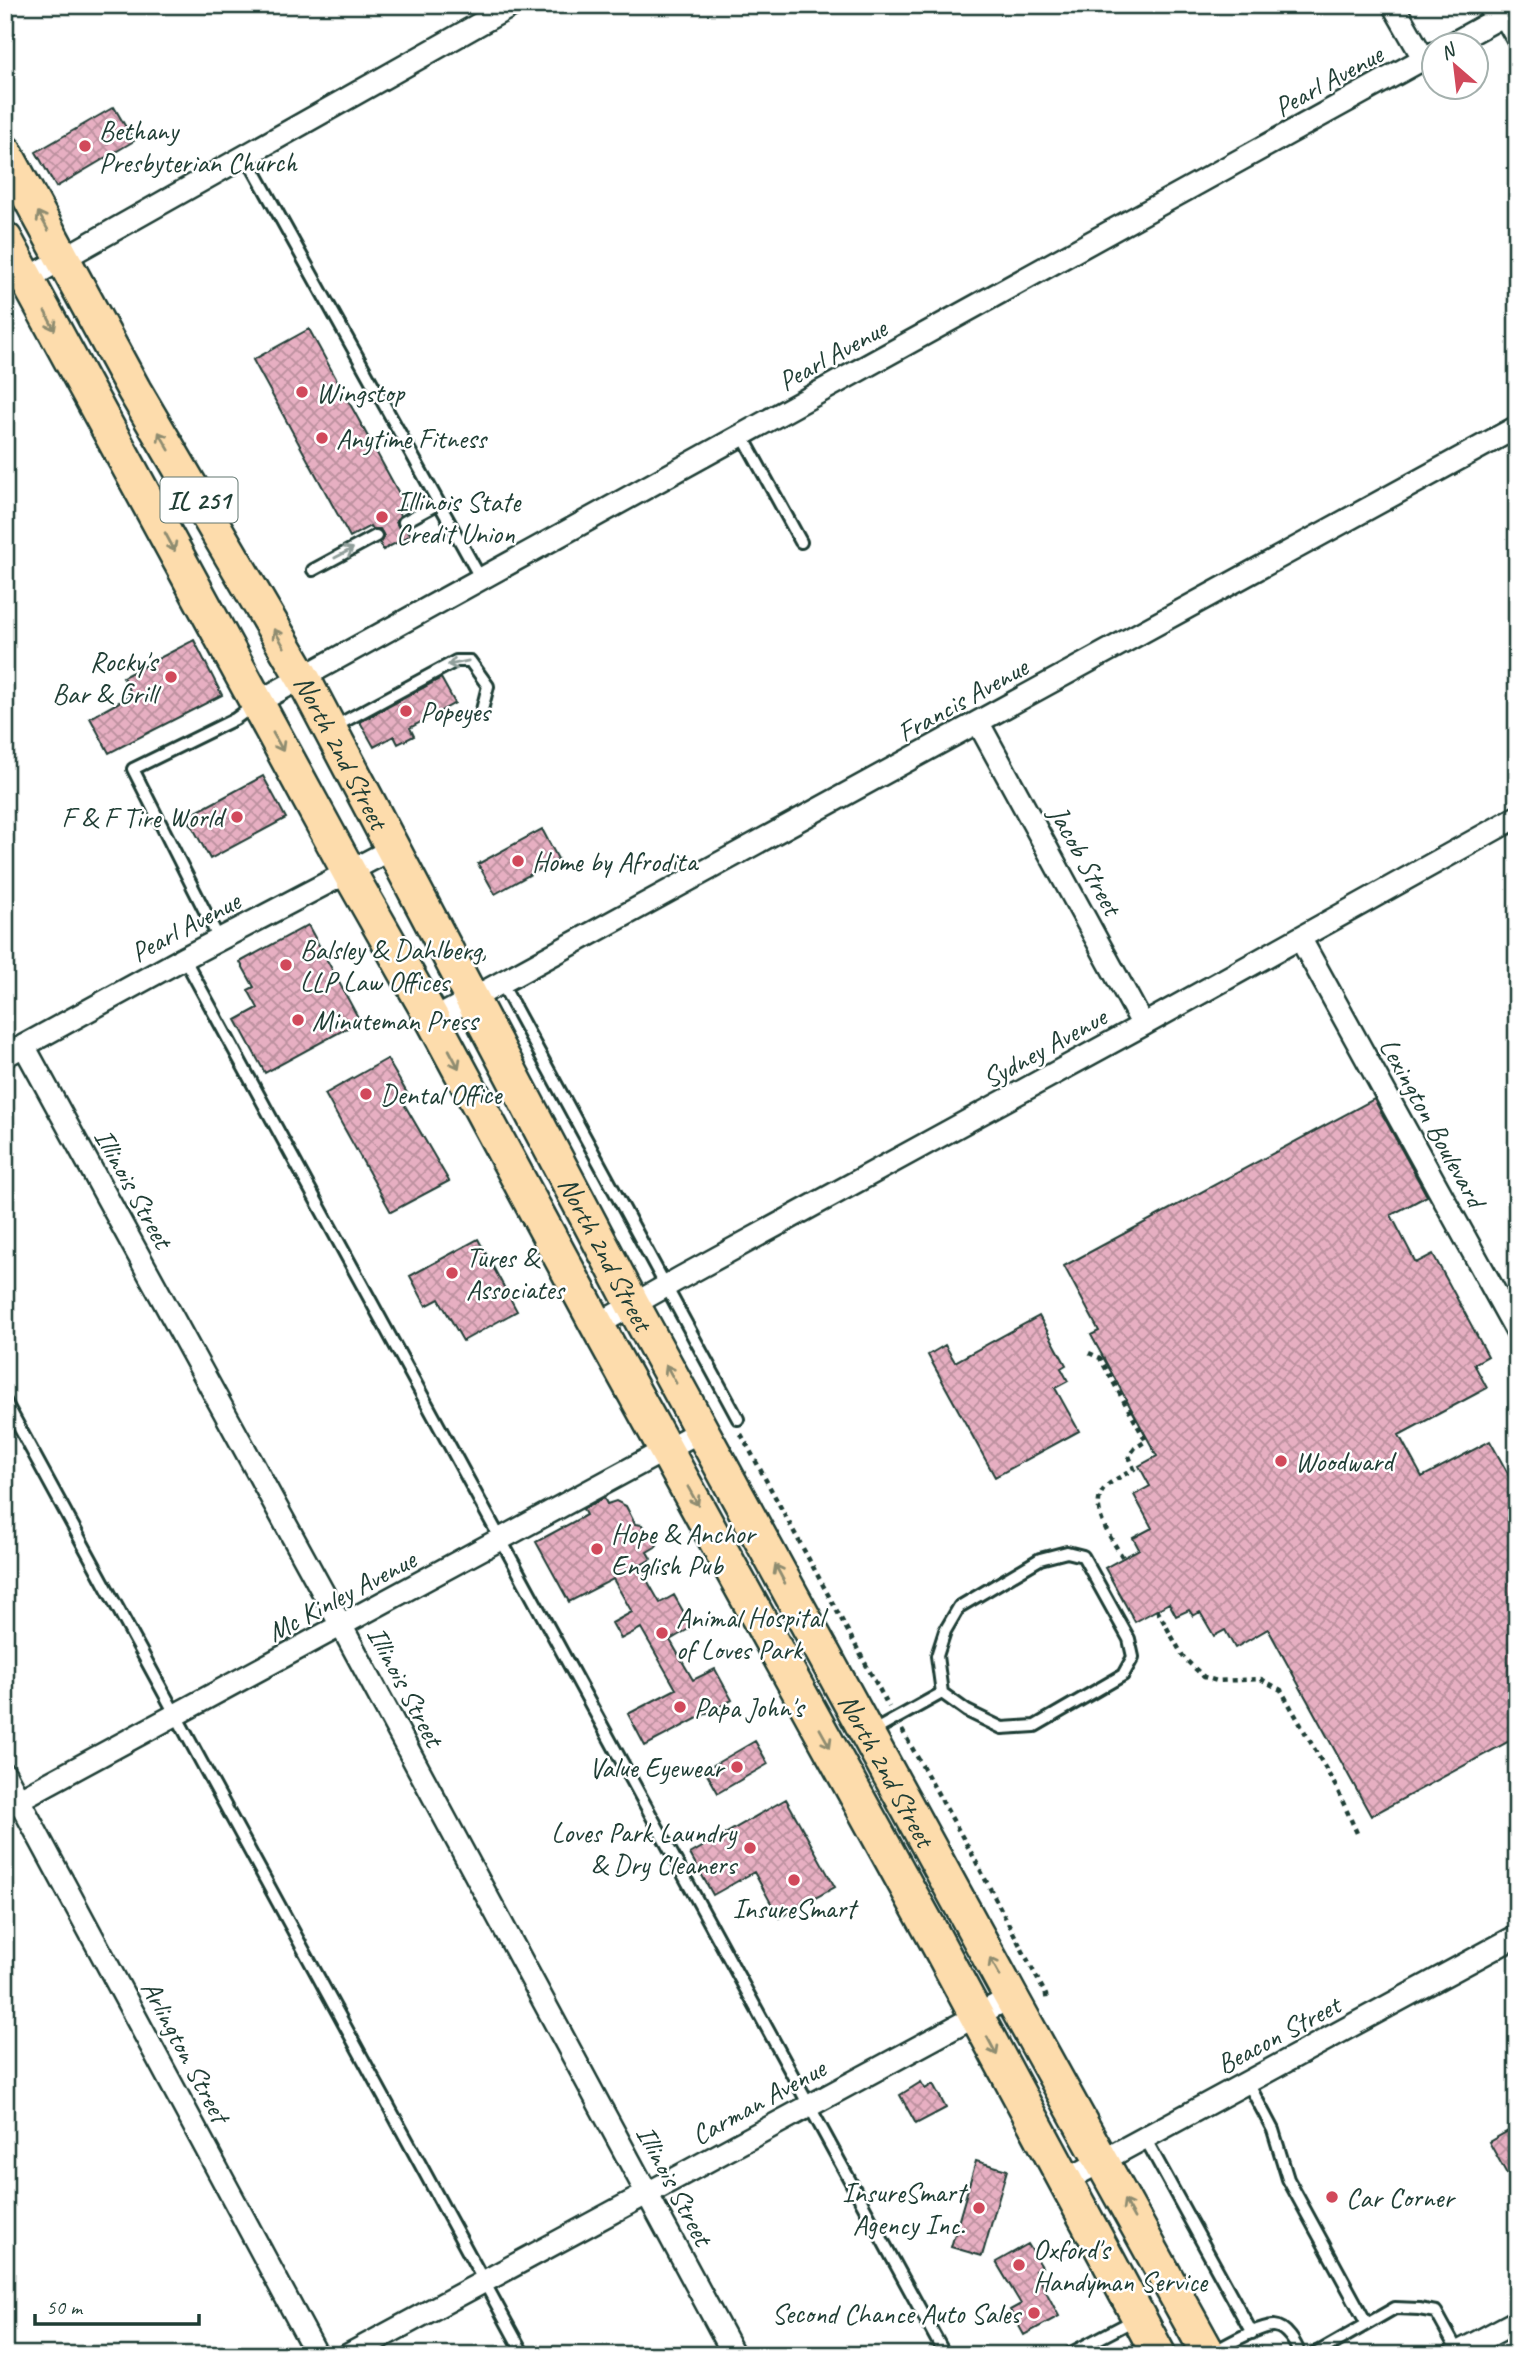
<svg xmlns="http://www.w3.org/2000/svg" width="1522" height="2360" font-family="Caveat,sans-serif">
	<defs>
		<pattern id="building-cross-hatch" width="8" height="8" patternUnits="userSpaceOnUse" patternTransform="scale(1.75)"><rect width="8" height="8" fill="#e7afc2"/><path d="M0 0l8 8M0 8l8-8" fill="none" stroke="#bb909e"/></pattern>
	</defs>
	<rect width="100%" height="100%" fill="#fff"/>
	<filter id="ink" filterUnits="userSpaceOnUse"><feTurbulence type="fractalNoise" baseFrequency=".0143" numOctaves="2"/><feDisplacementMap in="SourceGraphic" scale="14" xChannelSelector="R" yChannelSelector="G"/><feConvolveMatrix kernelMatrix="1 2 1 2 8 2 1 2 1" color-interpolation-filters="sRGB"/></filter>
	<g filter="url(#ink)">
		<!-- building -->
		<path fill="url(#building-cross-hatch)" stroke="#1f3d34" stroke-width="2" d="M 114,107 L 134,141 L 56,187 L 36,152 Z
			M 309,329 L 407,508 L 398,512 L 400,515 L 396,522 L 399,528 L 407,529 L 411,535 L 383,550 L 380,543 L 384,536 L 380,529 L 372,529 L 370,526 L 350,537 L 253,360 Z
			M 194,640 L 222,695 L 109,753 L 90,718 L 132,695 L 123,677 Z
			M 441,678 L 455,703 L 410,728 L 414,736 L 398,744 L 394,736 L 374,747 L 360,722 Z
			M 263,776 L 286,818 L 210,859 L 187,817 Z
			M 542,829 L 558,859 L 495,894 L 478,864 Z
			M 308,925 L 360,1021 L 265,1073 L 236,1020 L 258,1008 L 248,990 L 254,987 L 240,962 Z
			M 387,1059 L 407,1093 L 400,1097 L 449,1181 L 391,1212 L 325,1094 Z
			M 1374,1099 L 1427,1196 L 1391,1215 L 1416,1263 L 1433,1254 L 1488,1356 L 1474,1364 L 1487,1388 L 1399,1435 L 1422,1477 L 1490,1441 L 1517,1490 L 1517,1737 L 1371,1816 L 1268,1629 L 1235,1648 L 1225,1630 L 1214,1636 L 1200,1612 L 1193,1616 L 1189,1610 L 1176,1616 L 1169,1603 L 1135,1622 L 1105,1568 L 1139,1549 L 1133,1538 L 1152,1528 L 1134,1495 L 1150,1486 L 1139,1466 L 1157,1456 L 1091,1335 L 1099,1331 L 1064,1266 Z
			M 478,1239 L 517,1311 L 463,1341 L 439,1299 L 426,1306 L 410,1276 Z
			M 1039,1316 L 1066,1365 L 1061,1368 L 1068,1381 L 1055,1388 L 1079,1431 L 995,1477 L 928,1355 L 945,1345 L 955,1362 Z
			M 604,1498 L 607,1504 L 616,1501 L 626,1506 L 635,1524 L 642,1525 L 646,1533 L 649,1532 L 657,1546 L 647,1552 L 651,1559 L 639,1566 L 660,1603 L 674,1595 L 692,1627 L 670,1640 L 693,1680 L 715,1669 L 732,1700 L 645,1746 L 628,1714 L 676,1689 L 641,1628 L 621,1639 L 612,1623 L 632,1612 L 613,1579 L 569,1602 L 536,1542 L 586,1515 L 583,1509 Z
			M 755,1741 L 768,1764 L 718,1793 L 705,1770 Z
			M 786,1799 L 835,1887 L 779,1918 L 754,1872 L 713,1895 L 690,1854 Z
			M 921,2082 L 925,2089 L 933,2084 L 946,2108 L 916,2124 L 900,2095 Z
			M 1517,2126 L 1517,2192 L 1489,2142 Z
			M 976,2161 L 1007,2170 L 982,2256 L 951,2247 Z
			M 1028,2244 L 1042,2267 L 1035,2271 L 1059,2316 L 1024,2335 L 1010,2310 L 1021,2304 L 996,2262 Z"/>
		<g fill="none" stroke-linecap="round" stroke-linejoin="round">
			<!-- lane casing -->
			<g stroke="#1f3d34" stroke-width="16">
				<path id="lane" d="M 246,156 L 481,579
					M 742,435 L 801,542
					M 404,522 L 439,503
					M 313,570 L 376,536
					M 332,728 L 456,661 L 470,661 L 488,686 L 482,710
					M 219,939 L 133,769 L 235,719 L 254,705
					M 184,958 L 945,2355
					M 502,984 L 738,1419
					M 5,1401 L 524,2355
					M 870,1733 L 942,1693 L 967,1711 L 1002,1728 L 1035,1726 L 1123,1675 L 1133,1657 L 1129,1639 L 1083,1556 L 1067,1552 L 1040,1559 L 959,1607 L 945,1631 L 937,1656 L 942,1693
					M 1247,2081 L 1273,2130 L 1288,2179 L 1367,2324
					M 1145,2138 L 1252,2333
					M 1211,2353 C 1225,2346 1260,2325 1274,2326 C 1287,2327 1296,2344 1300,2355
					M 1067,2355 L 1136,2319
					M 1313,2355 L 1395,2308 L 1419,2309 L 1436,2312 L 1458,2352"/>
			</g>
			<!-- street casing -->
			<g stroke="#1f3d34" stroke-width="26">
				<path id="street" d="M 1393,5 L 1424,59
					M 1504,15 L 1517,38
					M 1448,46 L 1517,8
					M 27,279 L 513,5
					M 256,703 L 1434,53
					M 978,722 L 1143,1025
					M 1300,938 L 1517,1332
					M 433,1020 L 1517,427
					M 24,1046 L 342,1627 L 734,2355
					M 5,1056 L 184,958 L 392,849
					M 597,1325 L 682,1277 L 1143,1025 L 1517,817
					M 5,1774 L 317,2355
					M 5,1807 L 702,1430
					M 1065,2181 L 1517,1936
					M 348,2355 L 1011,1997
					M 1453,2355 L 1517,2321"/>
			</g>
			<!-- primary casing -->
			<g stroke="#1f3d34" stroke-width="38">
				<g id="primary">
					<path id="s1" d="M 5,152 L 134,390 L 303,678 L 633,1305 L 1011,1997 L 1209,2355"/>
					<path d="M 5,239 L 349,872 L 433,1020 L 597,1325 L 932,1933 L 1159,2355"/>
				</g>
			</g>
			<!-- path -->
			<path stroke="#1f3d34" stroke-width="4.5" stroke-dasharray="5 5" stroke-linecap="butt" d="M 1089,1353 L 1100,1358 L 1146,1441 L 1135,1448 L 1129,1456 L 1134,1469 C 1126,1474 1117,1478 1109,1484 C 1084,1504 1111,1537 1123,1558
				M 741,1434 L 889,1707
				M 1157,1610 L 1184,1658 L 1204,1677 L 1217,1681 L 1261,1679 L 1281,1690 L 1336,1787 L 1357,1833
				M 902,1730 L 972,1854 L 1046,1995 L 1047,2003"/>
			<!-- lane -->
			<use href="#lane" stroke="#fff" stroke-width="10"/>
			<!-- street -->
			<use href="#street" stroke="#fff" stroke-width="21"/>
			<!-- primary -->
			<use href="#primary" stroke="#fddcac" stroke-width="33"/>
		</g>
		<!-- one-way arrows -->
		<defs><path id="oneway-shaft" d="M-6 0H5M1.5-3L5.5 0L1.5 3" fill="none" stroke-width="1.6" stroke-linecap="round" stroke-linejoin="round" transform="scale(1.75)"/></defs>
		<g stroke="#8e8c70">
			<use href="#oneway-shaft" transform="translate(43 221) rotate(-119)"/>
			<use href="#oneway-shaft" transform="translate(50 321) rotate(62)"/>
			<use href="#oneway-shaft" transform="translate(164 441) rotate(-120)"/>
			<use href="#oneway-shaft" transform="translate(170 542) rotate(62)"/>
			<use href="#oneway-shaft" transform="translate(279 638) rotate(-120)"/>
			<use href="#oneway-shaft" transform="translate(278 742) rotate(61)"/>
			<use href="#oneway-shaft" transform="translate(454 1059) rotate(62)"/>
			<use href="#oneway-shaft" transform="translate(671 1374) rotate(-119)"/>
			<use href="#oneway-shaft" transform="translate(693 1496) rotate(61)"/>
			<use href="#oneway-shaft" transform="translate(780 1574) rotate(-118)"/>
			<use href="#oneway-shaft" transform="translate(825 1738) rotate(61)"/>
			<use href="#oneway-shaft" transform="translate(995 1967) rotate(-119)"/>
			<use href="#oneway-shaft" transform="translate(992 2046) rotate(62)"/>
			<use href="#oneway-shaft" transform="translate(1129 2209) rotate(-119)"/>
		</g>
		<g stroke="#8f9e9a">
			<use href="#oneway-shaft" transform="translate(344 553) rotate(-28)"/>
			<use href="#oneway-shaft" transform="translate(458 663) rotate(168)"/>
		</g>
	</g>
	<!-- markers -->
	<g fill="#d1495b" stroke="#fff" stroke-width="2.5">
		<circle cx="85" cy="146" r="7"/>
		<circle cx="302" cy="392" r="7"/>
		<circle cx="322" cy="438" r="7"/>
		<circle cx="382" cy="517" r="7"/>
		<circle cx="171" cy="677" r="7"/>
		<circle cx="406" cy="711" r="7"/>
		<circle cx="237" cy="817" r="7"/>
		<circle cx="518" cy="861" r="7"/>
		<circle cx="286" cy="965" r="7"/>
		<circle cx="298" cy="1020" r="7"/>
		<circle cx="366" cy="1094" r="7"/>
		<circle cx="452" cy="1273" r="7"/>
		<circle cx="1281" cy="1461" r="7"/>
		<circle cx="597" cy="1549" r="7"/>
		<circle cx="662" cy="1633" r="7"/>
		<circle cx="680" cy="1707" r="7"/>
		<circle cx="737" cy="1767" r="7"/>
		<circle cx="750" cy="1848" r="7"/>
		<circle cx="794" cy="1880" r="7"/>
		<circle cx="1332" cy="2197" r="7"/>
		<circle cx="979" cy="2208" r="7"/>
		<circle cx="1019" cy="2265" r="7"/>
		<circle cx="1034" cy="2313" r="7"/>
	</g>
	<g text-anchor="middle" stroke-width="5" stroke-linejoin="round" paint-order="stroke">
		<!-- shield labels -->
		<rect fill="#fff" stroke="#627771" stroke-width="2" x="160.5" y="477.5" width="77" height="45" rx="5"/>
		<g font-size="26" font-weight="bold" fill="#1f3d34">
			<text x="199" y="509">IL 251</text>
		</g>
		<!-- street labels -->
		<g font-size="28" fill="#1f3d34" stroke="#fff">
			<text transform="translate(1328 80) rotate(-29)" y="10">Pearl Avenue</text>
			<text transform="translate(832 354) rotate(-29)" y="10">Pearl Avenue</text>
			<text transform="translate(962 699) rotate(-29)" y="10">Francis Avenue</text>
			<text dy="10" stroke="none"><textPath href="#s1" startOffset="688">North 2nd Street</textPath></text>
			<text transform="translate(1086 860) rotate(61)" y="10">Jacob Street</text>
			<text transform="translate(185 926) rotate(-28)" y="10">Pearl Avenue</text>
			<text transform="translate(1044 1047) rotate(-29)" y="10">Sydney Avenue</text>
			<text transform="translate(1433 1122) rotate(61)" y="10">Lexington Boulevard</text>
			<text transform="translate(134 1188) rotate(61)" y="10">Illinois Street</text>
			<text dy="10" stroke="none"><textPath href="#s1" startOffset="1255">North 2nd Street</textPath></text>
			<text transform="translate(341 1595) rotate(-28)" y="10">Mc Kinley Avenue</text>
			<text transform="translate(406 1686) rotate(62)" y="10">Illinois Street</text>
			<text dy="10" stroke="none"><textPath href="#s1" startOffset="1843">North 2nd Street</textPath></text>
			<text transform="translate(1278 2034) rotate(-28)" y="10">Beacon Street</text>
			<text transform="translate(186 2051) rotate(62)" y="10">Arlington Street</text>
			<text transform="translate(758 2101) rotate(-29)" y="10">Carman Avenue</text>
			<text transform="translate(675 2185) rotate(62)" y="10">Illinois Street</text>
		</g>
		<!-- poi labels -->
		<g font-size="28" fill="#1f3d34" stroke="#fff" text-anchor="start">
			<text x="99" y="140">Bethany<tspan x="99" dy="32">Presbyterian Church</tspan></text>
			<text x="316" y="402">Wingstop</text>
			<text x="336" y="448">Anytime Fitness</text>
			<text x="396" y="511">Illinois State<tspan x="396" dy="32">Credit Union</tspan></text>
			<text x="157" y="671" text-anchor="end">Rocky's<tspan x="157" dy="32">Bar &amp; Grill</tspan></text>
			<text x="420" y="721">Popeyes</text>
			<text x="223" y="827" text-anchor="end">F &amp; F Tire World</text>
			<text x="532" y="871">Home by Afrodita</text>
			<text x="300" y="959">Balsley &amp; Dahlberg,<tspan x="300" dy="32">LLP Law Offices</tspan></text>
			<text x="312" y="1030">Minuteman Press</text>
			<text x="380" y="1104">Dental Office</text>
			<text x="466" y="1267">Tures &amp;<tspan x="466" dy="32">Associates</tspan></text>
			<text x="1295" y="1471">Woodward</text>
			<text x="611" y="1543">Hope &amp; Anchor<tspan x="611" dy="32">English Pub</tspan></text>
			<text x="676" y="1627">Animal Hospital<tspan x="676" dy="32">of Loves Park</tspan></text>
			<text x="694" y="1717">Papa John's</text>
			<text x="723" y="1777" text-anchor="end">Value Eyewear</text>
			<text x="736" y="1842" text-anchor="end">Loves Park Laundry<tspan x="736" dy="32">&amp; Dry Cleaners</tspan></text>
			<text x="794" y="1918" text-anchor="middle">InsureSmart</text>
			<text x="965" y="2202" text-anchor="end">InsureSmart<tspan x="965" dy="32">Agency Inc.</tspan></text>
			<text x="1346" y="2207">Car Corner</text>
			<text x="1033" y="2259">Oxford's<tspan x="1033" dy="32">Handyman Service</tspan></text>
			<text x="1020" y="2323" text-anchor="end">Second Chance Auto Sales</text>
		</g>
	</g>
	<!-- margin -->
	<rect width="1522" height="2360" fill="none" stroke="#fff" stroke-width="28"/>
	<rect x="14" y="14" width="1494" height="2332" fill="none" stroke="#1f3d34" stroke-width="2.5" filter="url(#ink)"/>
	<!-- north arrow -->
	<g transform="translate(1455 66) rotate(332)"><circle r="33" fill="#ffffff" stroke="#a5b1ae" stroke-width="2"/>
	<path d="M0-5L12 26L0 18L-12 26Z" fill="#d1495b"/>
	<text y="-10" font-size="19" font-weight="bold" text-anchor="middle" fill="#1f3d34">N</text>
	</g>
	<!-- scale -->
	<path d="M35 2314v10h164v-10" fill="none" stroke="#1f3d34" stroke-width="3.5"/>
	<text x="46" y="2314" font-size="21" fill="#1f3d34" stroke="#ffffff" stroke-width="5" paint-order="stroke">50 m</text>
</svg>
